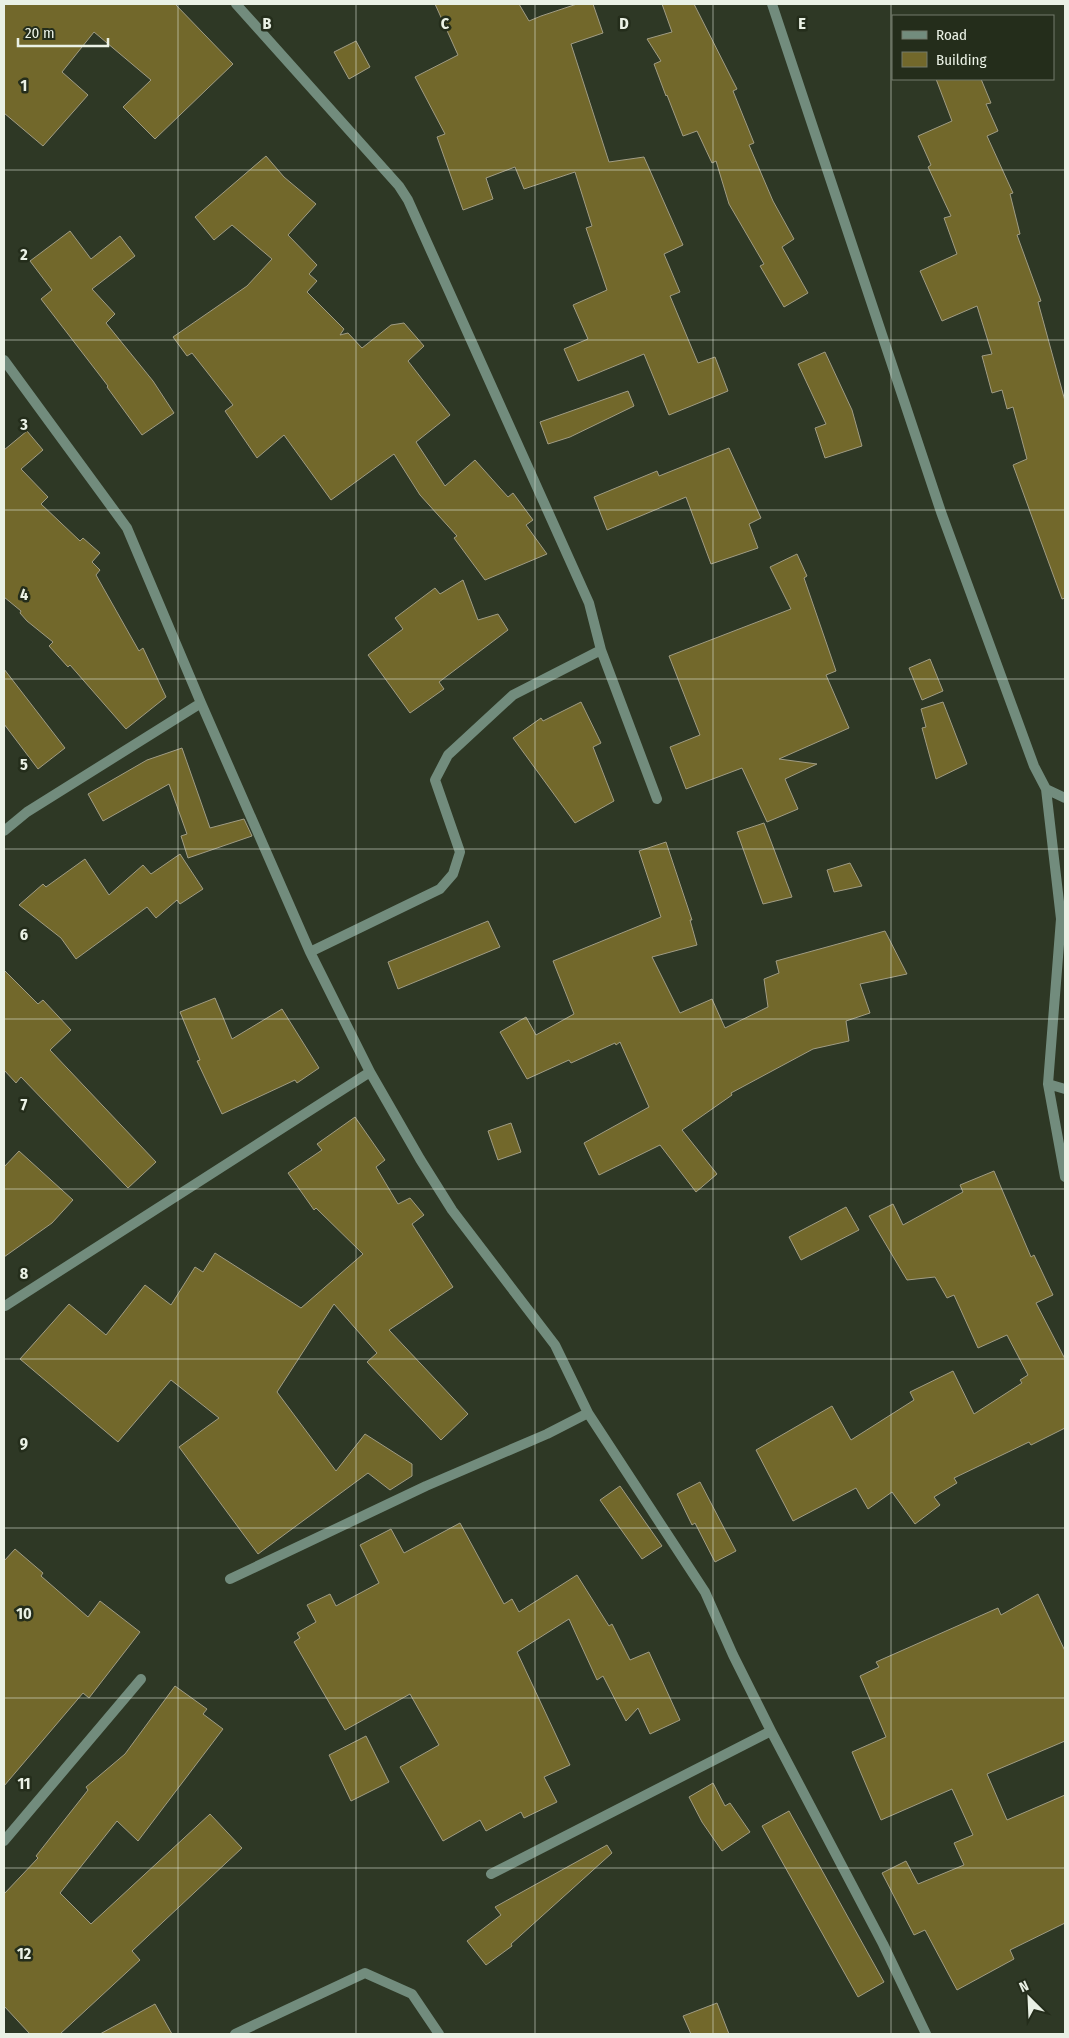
<svg xmlns="http://www.w3.org/2000/svg" width="1069" height="2038" font-family="'Fira Sans Condensed',sans-serif">
	<rect width="100%" height="100%" fill="#2e3825"/>
	<!-- building -->
	<path fill="#72682b" stroke="#a09c84" d="M 4,4 L 175,4 L 233,64 L 155,139 L 123,107 L 151,80 L 94,32 L 62,72 L 88,95 L 43,146 L 4,113 Z
		M 435,4 L 519,4 L 529,21 L 541,16 L 577,4 L 593,4 L 603,33 L 571,44 L 609,162 L 644,157 L 683,245 L 664,254 L 680,292 L 670,296 L 698,363 L 715,357 L 728,391 L 669,415 L 644,354 L 578,381 L 564,349 L 588,339 L 573,305 L 607,290 L 586,228 L 592,226 L 575,172 L 524,189 L 515,167 L 486,178 L 493,199 L 463,210 L 437,137 L 445,134 L 415,77 L 458,55 Z
		M 662,4 L 694,4 L 737,89 L 733,91 L 754,143 L 749,145 L 773,201 L 794,239 L 782,247 L 808,293 L 784,307 L 760,266 L 764,264 L 729,204 L 716,161 L 712,163 L 697,131 L 683,136 L 667,95 L 666,96 L 654,64 L 661,61 L 647,39 L 672,32 Z
		M 356,41 L 370,67 L 349,79 L 334,52 Z
		M 936,79 L 981,79 L 991,103 L 986,104 L 998,131 L 987,136 L 1013,193 L 1010,194 L 1020,234 L 1017,235 L 1041,301 L 1038,302 L 1065,401 L 1065,598 L 1062,599 L 1013,465 L 1027,459 L 1013,407 L 1007,409 L 1002,390 L 992,393 L 982,356 L 992,354 L 977,306 L 942,321 L 920,271 L 957,254 L 944,218 L 951,216 L 928,167 L 931,165 L 918,136 L 952,121 Z
		M 266,156 L 284,177 L 316,204 L 288,235 L 317,265 L 309,274 L 317,281 L 307,292 L 344,329 L 340,335 L 348,333 L 362,348 L 391,325 L 404,323 L 424,346 L 408,361 L 450,415 L 416,442 L 445,486 L 475,460 L 508,497 L 513,493 L 533,520 L 526,525 L 547,554 L 485,580 L 454,538 L 457,536 L 420,495 L 394,454 L 331,500 L 284,435 L 257,458 L 225,411 L 233,405 L 192,353 L 187,356 L 173,337 L 247,286 L 272,259 L 232,225 L 214,240 L 195,217 Z
		M 70,231 L 91,259 L 120,236 L 135,256 L 92,289 L 115,314 L 106,323 L 153,381 L 174,413 L 142,435 L 107,387 L 108,386 L 41,299 L 52,290 L 30,261 Z
		M 825,352 L 852,410 L 862,446 L 825,458 L 815,428 L 826,424 L 798,364 Z
		M 628,391 L 634,406 L 570,437 L 548,444 L 540,422 Z
		M 27,431 L 43,450 L 21,469 L 48,497 L 41,504 L 80,541 L 83,538 L 100,553 L 92,562 L 100,570 L 96,575 L 139,651 L 143,648 L 166,697 L 126,729 L 70,665 L 68,667 L 49,646 L 53,642 L 27,621 L 20,613 L 21,611 L 4,597 L 4,450 Z
		M 729,448 L 761,518 L 749,524 L 758,548 L 711,564 L 686,497 L 607,530 L 594,497 L 657,471 L 659,476 Z
		M 797,554 L 807,576 L 804,578 L 836,671 L 826,675 L 849,728 L 779,759 L 817,764 L 785,779 L 798,809 L 767,822 L 742,768 L 686,789 L 670,747 L 700,735 L 669,656 L 791,609 L 770,567 Z
		M 463,580 L 478,620 L 498,614 L 508,630 L 439,682 L 444,689 L 410,713 L 368,655 L 403,629 L 395,618 L 435,588 L 440,594 Z
		M 930,659 L 943,691 L 922,700 L 909,668 Z
		M 4,669 L 65,748 L 38,769 L 4,724 Z
		M 581,702 L 601,743 L 593,747 L 614,801 L 575,823 L 513,738 L 541,718 L 543,721 Z
		M 943,702 L 967,764 L 936,779 L 922,728 L 926,727 L 921,709 Z
		M 182,748 L 210,828 L 244,819 L 252,836 L 188,858 L 181,836 L 187,834 L 169,784 L 103,821 L 88,794 L 147,760 Z
		M 764,823 L 792,897 L 763,904 L 737,832 Z
		M 666,842 L 692,920 L 690,920 L 697,945 L 652,957 L 680,1013 L 712,999 L 725,1028 L 768,1007 L 764,979 L 779,973 L 776,961 L 885,931 L 907,974 L 860,984 L 870,1013 L 846,1021 L 849,1041 L 813,1049 L 731,1093 L 732,1095 L 682,1130 L 717,1174 L 696,1192 L 660,1145 L 599,1175 L 584,1143 L 649,1107 L 620,1042 L 616,1045 L 615,1043 L 571,1063 L 569,1060 L 527,1079 L 500,1032 L 526,1017 L 536,1035 L 574,1014 L 553,961 L 661,917 L 639,851 Z
		M 180,854 L 203,889 L 180,904 L 177,900 L 156,918 L 147,907 L 76,959 L 61,938 L 19,905 L 43,884 L 46,887 L 85,859 L 109,895 L 143,865 L 151,874 Z
		M 850,863 L 862,886 L 834,892 L 827,870 Z
		M 488,921 L 500,947 L 398,989 L 388,962 Z
		M 4,970 L 38,1004 L 43,1000 L 71,1030 L 50,1050 L 156,1162 L 128,1188 L 21,1077 L 16,1083 L 4,1070 Z
		M 215,998 L 232,1039 L 282,1009 L 319,1068 L 297,1083 L 295,1080 L 222,1114 L 197,1061 L 200,1060 L 180,1012 Z
		M 355,1117 L 385,1160 L 376,1167 L 398,1204 L 410,1198 L 424,1215 L 412,1224 L 453,1287 L 389,1330 L 468,1414 L 441,1440 L 367,1362 L 377,1353 L 334,1304 L 277,1392 L 336,1471 L 365,1434 L 412,1464 L 412,1476 L 390,1490 L 368,1473 L 258,1554 L 179,1447 L 219,1418 L 171,1380 L 118,1442 L 20,1359 L 69,1304 L 106,1335 L 145,1285 L 171,1305 L 195,1267 L 203,1272 L 215,1253 L 301,1308 L 363,1254 L 316,1208 L 314,1210 L 288,1173 L 322,1150 L 317,1144 Z
		M 511,1123 L 521,1152 L 498,1160 L 488,1131 Z
		M 19,1151 L 73,1200 L 52,1223 L 4,1257 L 4,1167 Z
		M 994,1171 L 1031,1257 L 1034,1255 L 1053,1295 L 1036,1303 L 1065,1359 L 1065,1428 L 1031,1445 L 1029,1442 L 954,1478 L 957,1483 L 934,1497 L 940,1505 L 915,1524 L 892,1492 L 868,1509 L 856,1488 L 793,1521 L 756,1450 L 832,1406 L 851,1440 L 914,1400 L 910,1392 L 953,1371 L 974,1414 L 1022,1383 L 1020,1380 L 1028,1375 L 1007,1335 L 978,1348 L 954,1295 L 947,1298 L 935,1277 L 907,1280 L 869,1216 L 893,1204 L 903,1225 L 963,1192 L 960,1185 Z
		M 846,1207 L 859,1230 L 801,1260 L 789,1237 Z
		M 700,1482 L 736,1551 L 715,1562 L 695,1523 L 692,1525 L 677,1494 Z
		M 620,1486 L 662,1546 L 642,1559 L 600,1500 Z
		M 460,1523 L 504,1604 L 512,1599 L 519,1612 L 577,1575 L 609,1626 L 612,1624 L 630,1660 L 649,1652 L 680,1720 L 650,1734 L 638,1708 L 626,1721 L 603,1676 L 597,1680 L 569,1619 L 517,1652 L 570,1765 L 544,1777 L 557,1802 L 524,1818 L 521,1812 L 486,1831 L 480,1820 L 443,1841 L 400,1767 L 439,1745 L 410,1694 L 345,1730 L 294,1642 L 300,1638 L 297,1633 L 316,1622 L 307,1605 L 330,1594 L 336,1606 L 379,1583 L 360,1545 L 391,1529 L 404,1553 Z
		M 15,1549 L 43,1573 L 41,1576 L 88,1617 L 100,1601 L 140,1632 L 89,1698 L 83,1693 L 4,1786 L 4,1561 Z
		M 1038,1594 L 1065,1651 L 1065,1741 L 987,1774 L 1007,1820 L 1065,1795 L 1065,1923 L 1010,1950 L 1014,1959 L 957,1990 L 925,1930 L 914,1935 L 882,1873 L 906,1861 L 918,1884 L 964,1865 L 954,1843 L 973,1835 L 952,1789 L 881,1820 L 852,1752 L 886,1737 L 860,1676 L 879,1667 L 876,1662 L 998,1608 L 1001,1615 Z
		M 175,1686 L 207,1709 L 203,1714 L 223,1729 L 138,1841 L 117,1821 L 60,1893 L 91,1924 L 210,1814 L 242,1848 L 132,1951 L 140,1960 L 60,2034 L 30,2034 L 4,2006 L 4,1894 L 38,1858 L 36,1856 L 88,1790 L 86,1787 L 125,1754 Z
		M 366,1736 L 389,1782 L 351,1801 L 329,1755 Z
		M 713,1783 L 725,1806 L 730,1803 L 750,1832 L 722,1851 L 702,1822 L 689,1797 Z
		M 789,1811 L 884,1982 L 858,1997 L 762,1826 Z
		M 607,1845 L 612,1853 L 511,1944 L 512,1946 L 486,1965 L 467,1941 L 501,1915 L 495,1907 Z
		M 717,2003 L 729,2034 L 691,2034 L 683,2016 Z
		M 155,2004 L 172,2034 L 100,2034 Z"/>
	<g fill="none" stroke-linecap="round" stroke-linejoin="round">
		<!-- street -->
		<path stroke="#728c7d" stroke-width="10" d="M 236,4 L 399,186 L 408,200 L 589,603 L 601,650 L 513,695 L 448,755 L 435,780 L 460,852 L 453,874 L 440,889 L 310,952
			M 772,4 L 941,512 L 1034,766 L 1046,789 L 1061,919 L 1048,1084 L 1065,1177
			M 4,360 L 127,528 L 201,703 L 310,952 L 370,1072 L 420,1159 L 452,1210 L 555,1345 L 588,1413 L 705,1592 L 733,1655 L 771,1731 L 883,1944 L 926,2034
			M 601,650 L 657,799
			M 1046,789 L 1065,798
			M 4,831 L 27,812 L 201,703
			M 1048,1084 L 1065,1089
			M 5,1306 L 370,1072
			M 230,1579 L 426,1486 L 547,1434 L 588,1413
			M 4,1841 L 141,1679
			M 491,1874 L 771,1731
			M 235,2034 L 365,1973 L 412,1994 L 439,2034"/>
	</g>
	<!-- grid -->
	<path fill="none" stroke="#eaf1e5" stroke-width="1" stroke-opacity="0.55" d="M 178,4 L 178,2034M 356,4 L 356,2034M 535,4 L 535,2034M 713,4 L 713,2034M 891,4 L 891,2034M 4,170 L 1065,170M 4,340 L 1065,340M 4,510 L 1065,510M 4,679 L 1065,679M 4,849 L 1065,849M 4,1019 L 1065,1019M 4,1189 L 1065,1189M 4,1359 L 1065,1359M 4,1528 L 1065,1528M 4,1698 L 1065,1698M 4,1868 L 1065,1868"/>
	<g font-size="16" text-anchor="middle" font-weight="bold" fill="#eaf1e5" stroke="#242d1b" stroke-width="5" stroke-linejoin="round" paint-order="stroke">
		<text x="267" y="29">B</text>
		<text x="445" y="29">C</text>
		<text x="624" y="29">D</text>
		<text x="802" y="29">E</text>
		<text x="24" y="91">1</text>
		<text x="24" y="260">2</text>
		<text x="24" y="430">3</text>
		<text x="24" y="600">4</text>
		<text x="24" y="770">5</text>
		<text x="24" y="940">6</text>
		<text x="24" y="1110">7</text>
		<text x="24" y="1279">8</text>
		<text x="24" y="1449">9</text>
		<text x="24" y="1619">10</text>
		<text x="24" y="1789">11</text>
		<text x="24" y="1959">12</text>
	</g>
	<!-- border -->
	<rect width="1069" height="2038" fill="none" stroke="#eaf1e5" stroke-width="10"/>
	<!-- legend -->
	<rect x="892" y="15" width="162" height="65" fill="#242d1b" stroke="#737b6c"/>
	<rect x="902" y="31" width="25" height="8" fill="#728c7d" stroke="#737b6c"/>
	<text x="936" y="40" font-size="15" fill="#eaf1e5">Road</text>
	<rect x="902" y="52" width="25" height="15" fill="#72682b" stroke="#737b6c"/>
	<text x="936" y="65" font-size="15" fill="#eaf1e5">Building</text>
	<!-- north arrow -->
	<g transform="translate(1029 1998) rotate(336)" stroke="#242d1b" stroke-width="4" paint-order="stroke">
	<path d="M0-4L9 19L0 12L-9 19Z" fill="#eaf1e5"/>
	<text y="-8" font-size="14" font-weight="bold" text-anchor="middle" fill="#eaf1e5">N</text>
	</g>
	<!-- scale -->
	<path d="M18 38v8h90v-8" fill="none" stroke="#eaf1e5" stroke-width="2.5"/>
	<text x="25" y="38" font-size="15" fill="#eaf1e5" stroke="#242d1b" stroke-width="4" paint-order="stroke">20 m</text>
</svg>
